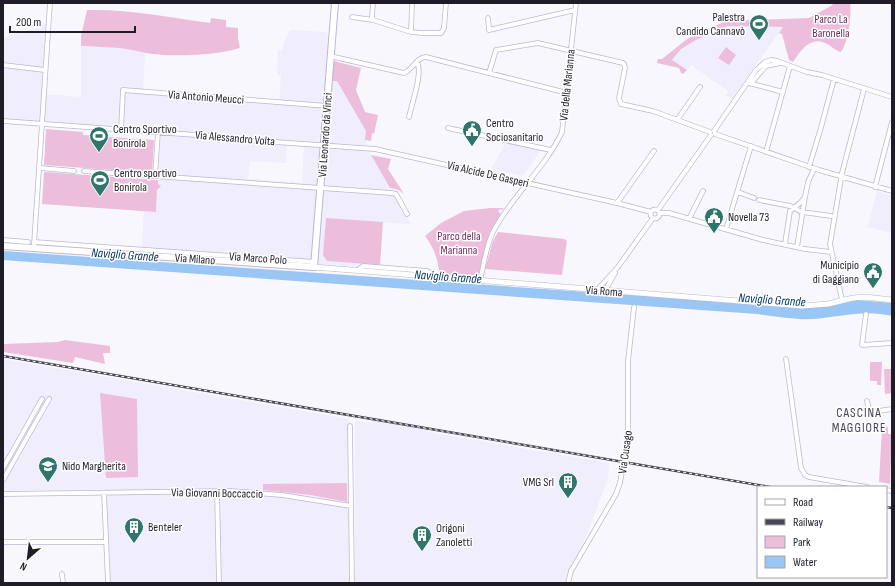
<svg xmlns="http://www.w3.org/2000/svg" width="895" height="586" font-family="'Sofia Sans Condensed',sans-serif">
	<rect width="100%" height="100%" fill="#f8f7fd"/>
	<!-- built -->
	<path fill="#f0edfd" fill-rule="evenodd" d="M 46,24 L 42,94 L 81,97 L 81,46 L 129,49 L 145,53 L 143,92 L 279,103 L 281,75 L 277,75 L 278,50 L 283,51 L 283,44 L 290,30 L 326,32 L 329,36 L 326,80 L 337,81 L 366,131 L 366,142 L 371,155 L 411,224 L 326,219 L 327,261 L 380,265 L 379,275 L 141,258 L 144,211 L 156,212 L 161,131 L 3,120 L 3,38 ZM 287,145 L 304,147 L 302,183 L 248,179 L 250,161 L 286,163 Z
		M 728,26 L 783,27 L 732,99 L 726,95 L 728,91 L 691,65 L 687,70 L 672,60 L 681,49 L 696,40 Z
		M 506,142 L 541,150 L 523,176 L 491,169 Z
		M 877,190 L 880,190 L 879,192 L 892,196 L 892,233 L 868,227 Z
		M 3,359 L 349,419 L 349,583 L 111,583 L 105,489 L 3,491 Z
		M 373,417 L 428,427 L 428,432 L 609,463 L 608,479 L 568,583 L 355,583 L 355,420 L 372,423 Z"/>
	<!-- green -->
	<path fill="#ecbedc" d="M 834,3 L 850,3 C 852,14 848,44 841,52 C 835,51 832,46 827,44 C 811,35 801,50 793,62 L 789,60 L 782,34 L 779,33 L 783,27 L 728,26 L 696,40 L 681,49 L 672,60 L 687,70 L 683,74 L 681,73 L 679,68 L 657,63 L 658,59 L 662,59 L 687,39 L 726,21 L 809,18 L 831,6 Z
		M 87,10 C 128,9 169,17 210,23 L 211,18 L 226,20 L 226,27 L 238,28 L 238,38 L 240,48 C 214,56 172,57 146,53 C 139,52 134,50 127,49 C 112,47 97,47 81,46 L 81,36 Z
		M 726,47 L 736,55 L 729,65 L 718,58 Z
		M 334,61 L 361,68 L 356,90 L 365,112 L 378,115 L 374,134 L 372,133 L 371,141 L 365,140 L 366,131 L 337,81 L 332,81 Z
		M 46,129 L 83,132 L 83,135 L 154,140 L 152,173 L 44,165 Z
		M 371,155 L 391,159 L 388,169 L 404,194 L 399,190 L 390,188 Z
		M 44,172 L 158,180 L 158,184 L 161,186 L 157,190 L 156,212 L 42,204 Z
		M 490,208 L 504,208 L 502,210 L 500,209 L 498,211 L 501,214 L 488,237 L 478,277 L 439,274 C 439,261 433,246 425,236 L 441,223 L 464,211 Z
		M 326,218 L 383,222 L 380,265 L 327,261 L 323,255 Z
		M 498,232 L 564,239 L 567,241 L 562,275 L 485,269 L 493,241 Z
		M 65,340 L 110,346 L 110,353 L 103,353 L 105,364 L 75,357 L 73,363 L 3,352 L 3,344 L 58,342 Z
		M 870,362 L 882,362 L 881,385 L 877,385 L 877,381 L 870,381 Z
		M 884,369 L 892,369 L 892,393 L 885,394 Z
		M 100,393 L 137,399 L 138,477 L 106,478 Z
		M 888,427 L 888,434 L 892,434 L 890,484 L 879,482 L 882,428 Z
		M 347,483 L 347,502 L 311,495 L 263,490 L 263,484 Z"/>
	<!-- water -->
	<path fill="#99c6f5" d="M 3,251 L 745,303 L 828,306 L 857,300 L 892,303 L 892,316 C 865,309 839,317 813,319 C 798,320 773,316 757,314 L 3,260 Z"/>
	<g fill="none" stroke-linecap="round" stroke-linejoin="round">
		<!-- minor casing -->
		<g stroke="#bdb6d5" stroke-width="5.5">
			<path id="minor" d="M 352,17 L 373,20 L 411,32 L 422,33 L 441,33 L 444,28 L 446,3
				M 488,18 L 489,30 L 575,10
				M 373,20 L 372,17 L 373,3
				M 411,32 L 412,3
				M 330,56 L 404,73 C 413,70 416,57 426,57 L 567,93
				M 3,65 L 45,70
				M 489,73 L 496,50 L 538,43 L 623,63 L 624,64 L 625,68 L 619,98 L 621,104 L 653,111 L 710,132
				M 748,83 L 753,81 L 766,66 L 780,63
				M 749,83 L 783,92
				M 409,117 C 412,102 423,74 417,61
				M 677,120 L 700,87
				M 3,121 L 224,137 L 247,140 L 375,149 L 617,203 L 651,212
				M 448,128 L 551,150
				M 121,130 L 123,90 L 328,106
				M 714,131 L 756,70 L 765,62 L 771,60 L 777,61 L 807,72 L 822,75 L 892,97
				M 715,134 L 819,170 L 892,191
				M 766,152 L 790,66
				M 809,167 L 820,131 L 834,79
				M 40,168 L 74,171
				M 84,171 L 392,193 L 396,194 L 407,214
				M 155,176 L 158,132
				M 875,187 L 892,122
				M 738,192 L 754,198
				M 805,197 L 808,182 L 814,169
				M 759,200 L 790,206 L 802,212 L 831,216
				M 617,203 L 654,151
				M650.5 214a4.5 4.5 0 1 1 9 0a4.5 4.5 0 1 1-9 0Z
				M 658,210 L 711,135
				M 660,213 L 669,213 L 763,240 L 805,249 L 831,252
				M 689,219 L 703,191
				M 726,229 L 751,146
				M 3,240 L 28,242
				M 34,242 L 315,262
				M 34,244 L 50,3
				M 785,244 L 790,211 L 800,203 L 805,197 L 797,247
				M 358,270 L 363,266 L 427,271 L 436,276
				M 480,281 C 484,264 486,245 494,230 C 513,195 545,168 562,132 L 576,3
				M 597,290 L 618,267 L 653,218
				M 605,291 L 615,273
				M 842,300 L 830,244 L 842,173 L 864,89
				M 866,314 L 862,345 L 892,343
				M 786,359 L 801,468 L 805,475 L 809,477 L 867,487
				M 867,401 L 869,409 L 872,412 L 892,409
				M 350,426 L 352,583
				M 3,468 L 42,399
				M 3,480 L 49,399
				M 886,490 L 892,491
				M 217,491 L 219,583
				M 104,493 L 108,583
				M 3,494 L 231,491 L 282,495 L 351,506
				M 3,542 L 106,542
				M 62,574 L 63,583
				M 568,583 L 571,571 L 616,494 L 620,483 L 628,437 L 628,361 L 634,307"/>
		</g>
		<!-- tertiary casing -->
		<g stroke="#bdb6d5" stroke-width="6">
			<path id="tertiary" d="M 314,267 L 802,306 L 828,304 L 853,298 L 865,297 L 892,300"/>
		</g>
		<!-- secondary casing -->
		<g stroke="#bdb6d5" stroke-width="8">
			<path id="secondary" d="M 3,246 L 314,267 L 335,3"/>
		</g>
		<!-- minor -->
		<use href="#minor" stroke="#fff" stroke-width="4"/>
		<!-- tertiary -->
		<use href="#tertiary" stroke="#fff" stroke-width="5"/>
		<!-- secondary -->
		<use href="#secondary" stroke="#fff" stroke-width="6"/>
		<!-- rail casing -->
		<g stroke="#4a4752" stroke-width="2.5">
			<path id="rail" d="M 3,356 L 770,487
				M 886,507 L 892,508"/>
		</g>
		<!-- rail -->
		<use href="#rail" stroke="#fff" stroke-width="1" stroke-dasharray="3" stroke-linecap="butt"/>
	</g>
	<!-- icons -->
	<defs>
		<g id="stadium-pin" transform="scale(1)"><path d="M0 17L-7.5 6A9.5 9.5 0 1 1 7.5 6Z" fill="#2e756b" stroke="#fff"/><path d="M0-5a6.5 5 0 1 0 0 10a6.5 5 0 1 0 0-10ZM-3.5-1.8h7v3.6h-7Z" fill="#fff"/></g>
		<g id="civic-pin" transform="scale(1)"><path d="M0 17L-7.5 6A9.5 9.5 0 1 1 7.5 6Z" fill="#2e756b" stroke="#fff"/><path d="M-.6-6.5H3V-4.5H.6V-3L4-1V1h2V6H-6V1h2V-1L-.6-3ZM-1.2 2.5V6h2.4V2.5Z" fill="#fff"/></g>
		<g id="school-pin" transform="scale(1)"><path d="M0 17L-7.5 6A9.5 9.5 0 1 1 7.5 6Z" fill="#2e756b" stroke="#fff"/><path d="M0-5L7-2L0 1L-7-2ZM-4 1L0 2.5L4 1V4Q0 6-4 4Z" fill="#fff"/></g>
		<g id="building-pin" transform="scale(1)"><path d="M0 17L-7.5 6A9.5 9.5 0 1 1 7.5 6Z" fill="#2e756b" stroke="#fff"/><path d="M-4-6H4V6H1V3H-1V6H-4ZM-2.5-4.3h1.7v1.8h-1.7ZM.8-4.3h1.7v1.8H.8ZM-2.5-1h1.7V.8h-1.7ZM.8-1h1.7V.8H.8Z" fill="#fff"/></g>
	</defs>
	<g fill-rule="evenodd">
		<use href="#stadium-pin" x="759" y="24"/>
		<use href="#civic-pin" x="472" y="130"/>
		<use href="#stadium-pin" x="99" y="136"/>
		<use href="#stadium-pin" x="100" y="180"/>
		<use href="#civic-pin" x="714" y="217"/>
		<use href="#civic-pin" x="873" y="272"/>
		<use href="#school-pin" x="48" y="466"/>
		<use href="#building-pin" x="568" y="482"/>
		<use href="#building-pin" x="134" y="527"/>
		<use href="#building-pin" x="422" y="535"/>
	</g>
	<g text-anchor="middle" stroke-width="3" stroke-linejoin="round" paint-order="stroke">
		<!-- poi labels -->
		<g font-size="12" fill="#1f1c28" stroke="#fff" text-anchor="start">
			<text x="745" y="21" text-anchor="end">Palestra<tspan x="745" dy="14">Candido Cannavò</tspan></text>
			<text x="486" y="127">Centro<tspan x="486" dy="14">Sociosanitario</tspan></text>
			<text x="113" y="133">Centro Sportivo<tspan x="113" dy="14">Bonirola</tspan></text>
			<text x="114" y="177">Centro sportivo<tspan x="114" dy="14">Bonirola</tspan></text>
			<text x="728" y="221">Novella 73</text>
			<text x="859" y="269" text-anchor="end">Municipio<tspan x="859" dy="14">di Gaggiano</tspan></text>
			<text x="62" y="470">Nido Margherita</text>
			<text x="554" y="486" text-anchor="end">VMG Srl</text>
			<text x="148" y="531">Benteler</text>
			<text x="436" y="532">Origoni<tspan x="436" dy="14">Zanoletti</tspan></text>
		</g>
		<!-- park labels -->
		<g font-size="12" fill="#702e5e" stroke="#fff">
			<text x="831" y="23">Parco La<tspan x="831" dy="14">Baronella</tspan></text>
			<text x="459" y="240">Parco della<tspan x="459" dy="14">Marianna</tspan></text>
		</g>
		<!-- street labels -->
		<g font-size="12" fill="#1f1c28" stroke="#fff">
			<text transform="translate(567 85) rotate(-84)" y="4">Via della Marianna</text>
			<text transform="translate(206 97) rotate(4)" y="4">Via Antonio Meucci</text>
			<text transform="translate(325 135) rotate(-86)" y="4">Via Leonardo da Vinci</text>
			<text transform="translate(235 138) rotate(5)" y="4">Via Alessandro Volta</text>
			<text transform="translate(488 174) rotate(13)" y="4">Via Alcide De Gasperi</text>
			<text transform="translate(258 258) rotate(4)" y="4">Via Marco Polo</text>
			<text transform="translate(195 259) rotate(4)" y="4">Via Milano</text>
			<text transform="translate(604 291) rotate(4)" y="4">Via Roma</text>
			<text transform="translate(625 452) rotate(-82)" y="4">Via Cusago</text>
			<text transform="translate(217 493) rotate(1)" y="4">Via Giovanni Boccaccio</text>
		</g>
		<!-- water labels -->
		<g font-size="13" font-style="italic" fill="#00335d" stroke="#fff">
			<text transform="translate(125 254) rotate(4)" y="5">Naviglio Grande</text>
			<text transform="translate(448 276) rotate(4)" y="5">Naviglio Grande</text>
			<text transform="translate(772 299) rotate(4)" y="5">Naviglio Grande</text>
		</g>
		<!-- neighbourhood labels -->
		<g font-size="13" letter-spacing="1" fill="#443e58" stroke="#fff">
			<text x="859" y="417">CASCINA<tspan x="859" dy="15">MAGGIORE</tspan></text>
		</g>
	</g>
	<!-- border -->
	<rect width="895" height="586" fill="none" stroke="#1f1c28" stroke-width="8"/>
	<!-- legend -->
	<rect x="757" y="486" width="130" height="92" fill="#ffffff" stroke="#a5a4a9"/>
	<rect x="765" y="499" width="20" height="6" fill="#ffffff" stroke="#a5a4a9"/>
	<text x="793" y="506" font-size="12" fill="#1f1c28">Road</text>
	<rect x="765" y="519" width="20" height="6" fill="#4a4752" stroke="#a5a4a9"/>
	<text x="793" y="526" font-size="12" fill="#1f1c28">Railway</text>
	<rect x="765" y="536" width="20" height="12" fill="#ecbedc" stroke="#a5a4a9"/>
	<text x="793" y="546" font-size="12" fill="#1f1c28">Park</text>
	<rect x="765" y="556" width="20" height="12" fill="#99c6f5" stroke="#a5a4a9"/>
	<text x="793" y="566" font-size="12" fill="#1f1c28">Water</text>
	<!-- north arrow -->
	<g transform="translate(28 558) rotate(208)" stroke="#ffffff" stroke-width="3" paint-order="stroke">
	<path d="M0-3L7 15L0 10L-7 15Z" fill="#1f1c28"/>
	<text y="-6" font-size="11" font-weight="bold" text-anchor="middle" fill="#1f1c28">N</text>
	</g>
	<!-- scale -->
	<path d="M10 26v6h125v-6" fill="none" stroke="#1f1c28" stroke-width="2"/>
	<text x="16" y="26" font-size="12" fill="#1f1c28" stroke="#ffffff" stroke-width="3" paint-order="stroke">200 m</text>
</svg>
